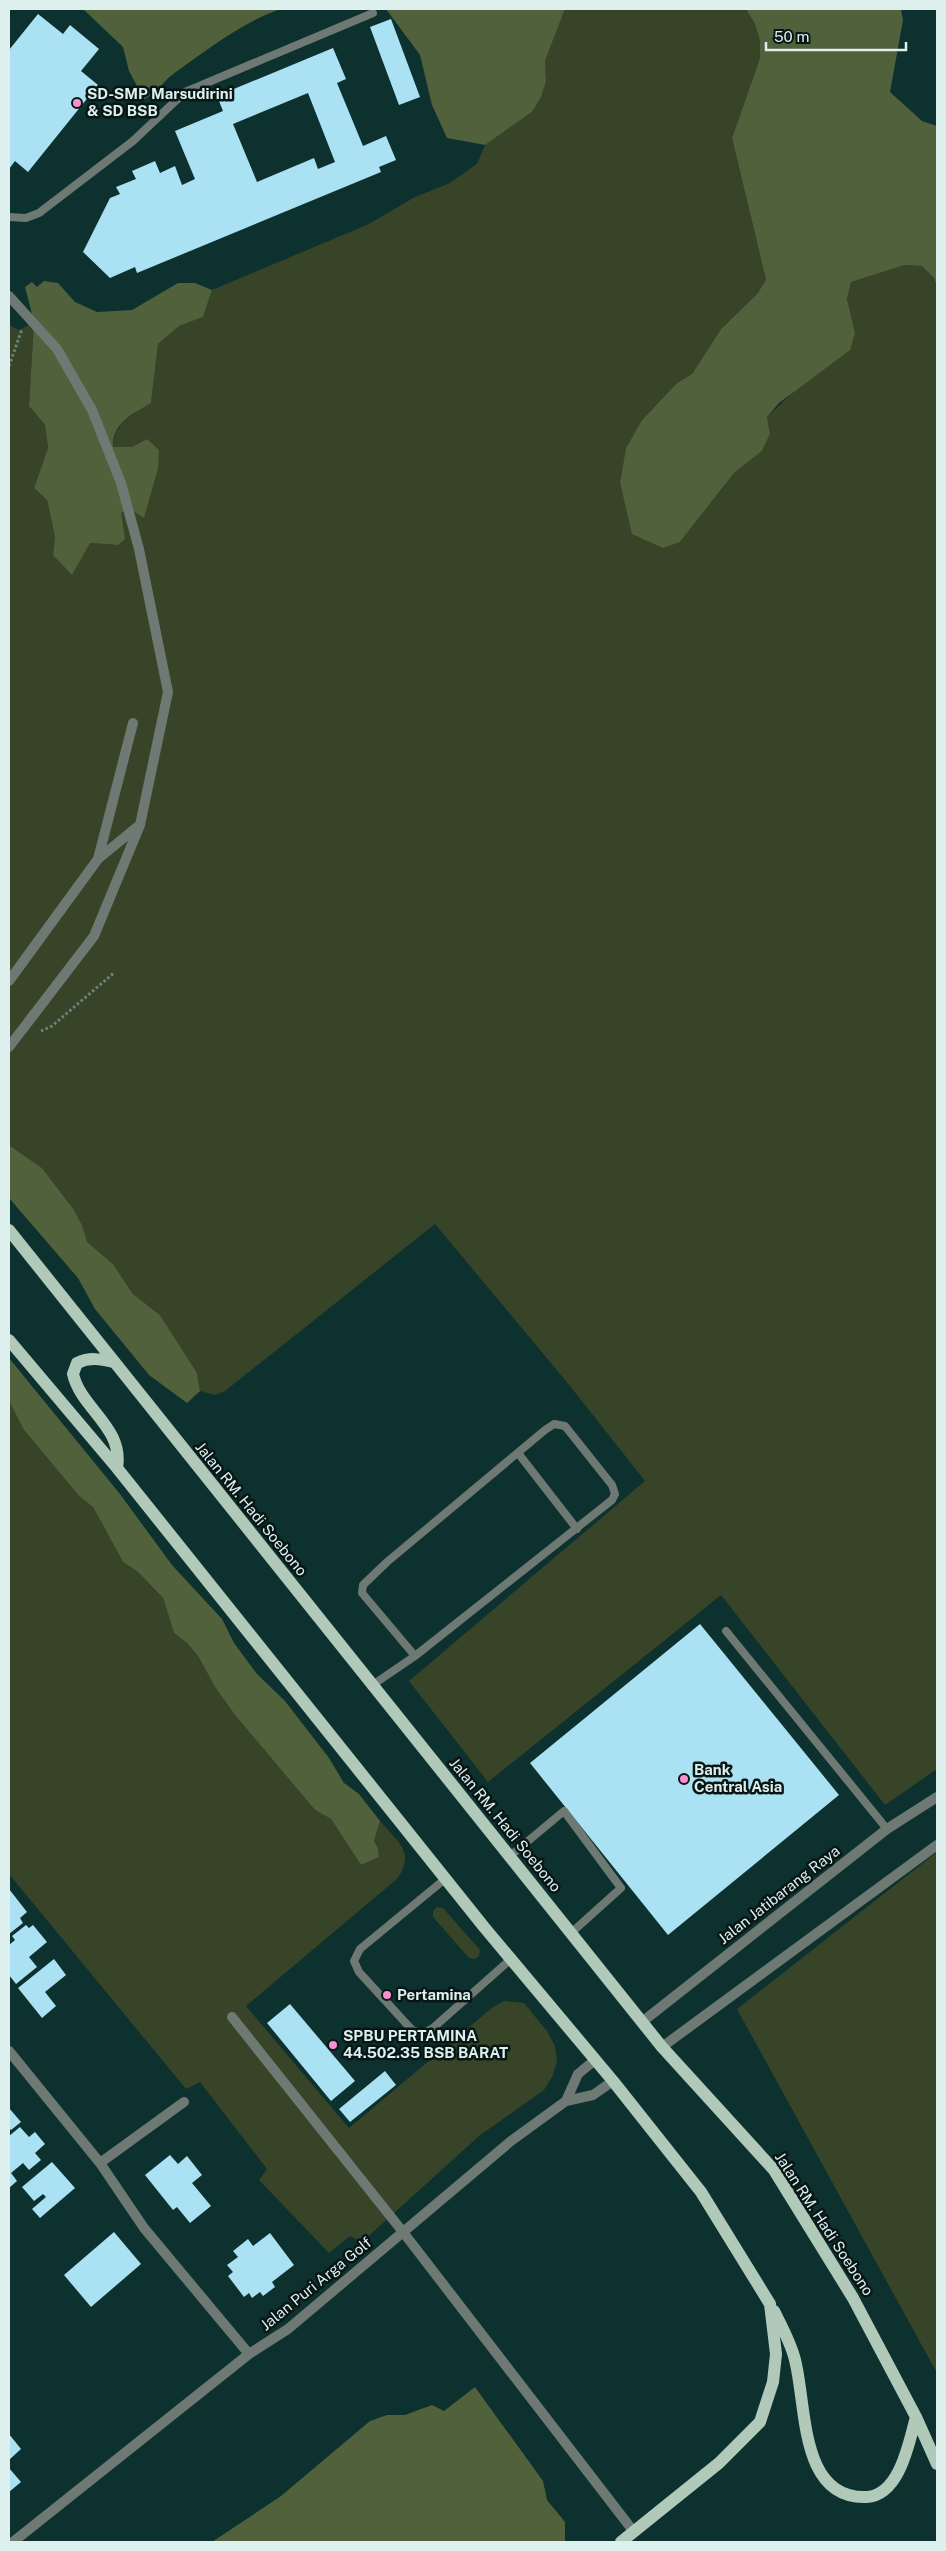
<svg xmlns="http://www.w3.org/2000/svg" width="946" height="2551" font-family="'Public Sans',sans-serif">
	<rect width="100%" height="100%" fill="#0d312f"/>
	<!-- green -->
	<path fill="#384427" d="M 565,9 L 746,9 L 755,24 L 760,41 L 760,58 L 732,138 L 766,280 L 757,294 L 721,329 L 692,374 L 677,383 L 642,420 L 626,448 L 620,482 L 680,542 L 734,473 L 762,451 L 770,434 L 767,417 L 855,333 L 847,299 L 851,282 L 905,265 L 922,266 L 934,278 L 937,288 L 937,1769 L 885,1805 L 721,1595 L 488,1782 L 409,1681 L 645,1481 L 570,1386 L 435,1224 L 225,1391 L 215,1395 L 200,1391 L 197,1373 L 160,1315 L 133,1294 L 113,1264 L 86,1242 L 82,1225 L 74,1210 L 42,1168 L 9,1145 L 9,325 L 19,330 L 34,322 L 29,406 L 45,425 L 48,448 L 34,488 L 47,500 L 55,537 L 53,555 L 90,543 L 118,545 L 121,513 L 129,508 L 144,517 L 147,439 L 132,447 L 113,447 C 114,423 133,414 151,403 L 158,344 L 179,326 L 203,317 L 212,290 L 369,224 L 415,197 L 450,183 L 477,164 L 485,145 L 532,112 L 546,81 L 545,61 Z
		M 9,1401 L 24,1430 L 79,1496 L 93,1507 L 123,1562 L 138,1572 L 163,1598 L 174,1633 L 187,1643 L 198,1656 L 215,1687 L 235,1715 L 315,1810 L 331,1819 L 361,1865 L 379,1857 L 378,1848 L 374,1841 L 380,1821 C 398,1843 415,1850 398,1878 L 246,2006 L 349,2128 L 493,2007 L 504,2001 L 524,2003 L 547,2031 L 555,2046 L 557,2062 L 552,2077 L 544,2090 L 479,2136 L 362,2242 L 350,2236 L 329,2253 L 259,2180 L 267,2169 L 200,2082 L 186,2089 L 9,1874 Z
		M 937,1852 L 937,2373 L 737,2009 Z
		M 437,1907 L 443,1908 L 480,1950 L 479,1956 L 475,1959 L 469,1958 L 433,1917 L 433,1911 Z"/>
	<!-- forest -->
	<path fill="#50613b" d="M 83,9 L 281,9 C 246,20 202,53 172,75 C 160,84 160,93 144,99 L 129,71 L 123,47 Z
		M 386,9 L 565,9 L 545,61 L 546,81 L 541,97 L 532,112 L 485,145 L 447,138 L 432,105 L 420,55 Z
		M 746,9 L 901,9 L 903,20 L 890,92 L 922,121 L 937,126 L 937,288 L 934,278 L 922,266 L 905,265 L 851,282 L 847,299 L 855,333 L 850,350 L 779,403 L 767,417 L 770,434 L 762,451 L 734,473 L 680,542 L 663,548 L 632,534 L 620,482 L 626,448 L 642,420 L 677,383 L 692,374 L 721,329 L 757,294 L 766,280 L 732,138 L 760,58 L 760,41 L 755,24 Z
		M 44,281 L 58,283 L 75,302 L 97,312 L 132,310 L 178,283 L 195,283 L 212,290 L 203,317 L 179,326 L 158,344 L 151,403 C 133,414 112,423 113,447 L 132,447 L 147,439 L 159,450 L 158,468 L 144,518 L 129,508 L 121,513 L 125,539 L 118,545 L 90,543 L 72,575 L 53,555 L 55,537 L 47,500 L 34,488 L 48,448 L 45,425 L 29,406 L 34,322 L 25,287 L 32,282 L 37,287 Z
		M 9,1145 L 42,1168 L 74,1210 L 82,1225 L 87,1242 L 113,1264 L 133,1294 L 160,1315 L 197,1373 L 200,1391 L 187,1403 L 149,1375 L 95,1309 L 78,1278 L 9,1198 Z
		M 9,1358 L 120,1494 L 172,1565 L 222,1619 L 234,1643 L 257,1674 L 285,1701 L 329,1758 L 344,1783 L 359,1794 L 380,1821 L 374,1841 L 378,1848 L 379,1857 L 361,1865 L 331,1819 L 315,1810 L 235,1715 L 215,1687 L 198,1656 L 187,1643 L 174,1633 L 163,1598 L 138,1572 L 123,1562 L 93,1507 L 79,1496 L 24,1430 L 9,1401 Z
		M 475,2387 L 543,2481 L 547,2500 L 565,2522 L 565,2542 L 212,2542 L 281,2496 L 370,2421 L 387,2415 L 405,2415 L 432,2405 L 444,2411 Z"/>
	<!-- building -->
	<path fill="#aae1f3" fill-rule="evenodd" d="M 38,14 L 63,34 L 70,25 L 99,49 L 81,71 L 98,85 L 28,172 L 15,161 L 9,169 L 9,50 Z
		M 391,19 L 420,97 L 399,105 L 370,27 Z
		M 333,48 L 346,79 L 337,83 L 363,146 L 386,136 L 396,160 L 379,167 L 381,172 L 137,273 L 135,267 L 110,278 L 83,252 L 110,198 L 120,194 L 116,187 L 136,179 L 132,171 L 155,161 L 160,173 L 175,166 L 182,185 L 195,179 L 175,131 L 223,111 L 217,96 ZM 308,93 L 335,162 L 318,169 L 314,158 L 257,182 L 233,124 Z
		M 700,1624 L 839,1795 L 668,1935 L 530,1763 Z
		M 9,1889 L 27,1912 L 20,1918 L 23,1923 L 9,1934 Z
		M 26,1925 L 29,1928 L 33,1925 L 47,1942 L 29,1957 L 37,1967 L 16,1984 L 9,1975 L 9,1945 L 15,1940 L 12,1936 Z
		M 54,1959 L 66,1975 L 45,1992 L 56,2006 L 42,2018 L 18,1988 Z
		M 290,2004 L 355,2081 L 331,2101 L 267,2023 Z
		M 385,2071 L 396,2085 L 350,2122 L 339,2109 Z
		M 9,2108 L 21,2122 L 11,2130 L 9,2128 Z
		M 20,2127 L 29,2137 L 35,2132 L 45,2144 L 35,2153 L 41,2160 L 29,2170 L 23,2163 L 11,2173 L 17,2181 L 9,2188 L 9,2136 Z
		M 170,2155 L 178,2164 L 187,2156 L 202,2175 L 192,2183 L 211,2206 L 190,2223 L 177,2207 L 173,2210 L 145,2175 Z
		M 52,2162 L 75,2188 L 40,2218 L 32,2209 L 46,2197 L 43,2194 L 34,2201 L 22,2187 Z
		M 114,2232 L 141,2264 L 91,2307 L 64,2275 Z
		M 270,2233 L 294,2265 L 272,2282 L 275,2287 L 263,2296 L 260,2292 L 252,2298 L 249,2293 L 244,2297 L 228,2276 L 233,2272 L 227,2265 L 238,2257 L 233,2251 L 248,2239 L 253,2246 Z
		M 9,2434 L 21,2449 L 9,2460 Z
		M 9,2468 L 21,2482 L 9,2492 Z"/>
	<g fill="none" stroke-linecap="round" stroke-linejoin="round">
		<!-- path -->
		<path stroke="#688482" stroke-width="3" stroke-dasharray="2.5 2.5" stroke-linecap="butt" d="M 9,366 L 22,329
			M 41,1031 L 52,1026 L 115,972"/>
		<!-- service -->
		<path stroke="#6d7972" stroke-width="8" d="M 9,217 L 26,218 L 39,213 L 133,141 L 185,92 L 373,13
			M 518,1453 L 577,1529
			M 726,1631 L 887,1829
			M 371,1686 L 415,1656 L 612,1500 L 615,1494 L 612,1485 L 565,1426 L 554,1424 L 545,1430 L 387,1562 L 363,1585 L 362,1593 L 415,1656
			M 509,1857 L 564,1811 L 621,1888 L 571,1933
			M 445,1879 L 360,1949 L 354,1961 L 359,1972 L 413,2031 L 423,2033 L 433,2028 L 511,1959"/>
		<!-- minor -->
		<path stroke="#6d7972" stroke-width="10" d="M 9,296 L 57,349 L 92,410 L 121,483 L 139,549 L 168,692 L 140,825 L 94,936 L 9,1047
			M 98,859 L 137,827
			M 9,981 L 98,859 L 133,723
			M 232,2017 L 403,2232 L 634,2532
			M 9,2051 L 100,2163 L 184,2102
			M 566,2101 L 578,2074 L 595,2060
			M 100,2163 L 144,2228 L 249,2354 L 288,2329 L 511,2141 L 566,2101 L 593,2095 L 613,2081
			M 13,2542 L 249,2354"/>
		<!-- tertiary -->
		<path stroke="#6d7972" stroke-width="10" d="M 642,2022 L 887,1829 L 937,1797
			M 662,2047 L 937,1845"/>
		<!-- primary -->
		<path stroke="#b0c9b9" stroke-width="12" d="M 9,1230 L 662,2047 L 774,2170 L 853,2298 L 916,2417 L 937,2464
			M 9,1340 L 117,1468 L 484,1927 L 613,2081 L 701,2192 L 770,2304 L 776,2354 L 773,2382 L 760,2422 L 719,2463 L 621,2542
			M 113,1362 C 100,1359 90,1357 77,1363 L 73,1374 C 81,1409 124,1427 117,1468
			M 774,2311 C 782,2327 791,2343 795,2360 C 807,2406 799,2500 867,2497 C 900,2495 909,2442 916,2417"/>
	</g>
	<!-- markers -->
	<g fill="#f790ce" stroke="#081615" stroke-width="2">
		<circle cx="77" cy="103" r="5"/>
		<circle cx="684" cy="1779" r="5"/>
		<circle cx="387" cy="1995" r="5"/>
		<circle cx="333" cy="2045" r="5"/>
	</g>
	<g text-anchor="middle" stroke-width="5" stroke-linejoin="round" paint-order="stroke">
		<!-- poi labels -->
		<g font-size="15" font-weight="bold" fill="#ddf0ee" stroke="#081615" text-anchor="start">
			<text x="87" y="99">SD-SMP Marsudirini<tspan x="87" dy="17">&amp; SD BSB</tspan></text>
			<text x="694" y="1775">Bank<tspan x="694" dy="17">Central Asia</tspan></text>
			<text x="397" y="2000">Pertamina</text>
			<text x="343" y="2041">SPBU PERTAMINA<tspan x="343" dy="17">44.502.35 BSB BARAT</tspan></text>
		</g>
		<!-- street labels -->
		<g font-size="15" fill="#ddf0ee" stroke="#081615">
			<text transform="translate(251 1509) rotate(51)" y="5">Jalan RM. Hadi Soebono</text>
			<text transform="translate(505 1825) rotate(51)" y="5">Jalan RM. Hadi Soebono</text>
			<text transform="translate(779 1895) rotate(-38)" y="5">Jalan Jatibarang Raya</text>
			<text transform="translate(824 2224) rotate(57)" y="5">Jalan RM. Hadi Soebono</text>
			<text transform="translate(316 2284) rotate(-39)" y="5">Jalan Puri Arga Golf</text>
		</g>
	</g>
	<!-- border -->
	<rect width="946" height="2551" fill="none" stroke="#ddf0ee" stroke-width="20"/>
	<!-- scale -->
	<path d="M766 42v8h140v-8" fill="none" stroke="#ddf0ee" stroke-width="2.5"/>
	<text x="774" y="42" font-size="15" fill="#ddf0ee" stroke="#081615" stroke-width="4" paint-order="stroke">50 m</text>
</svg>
